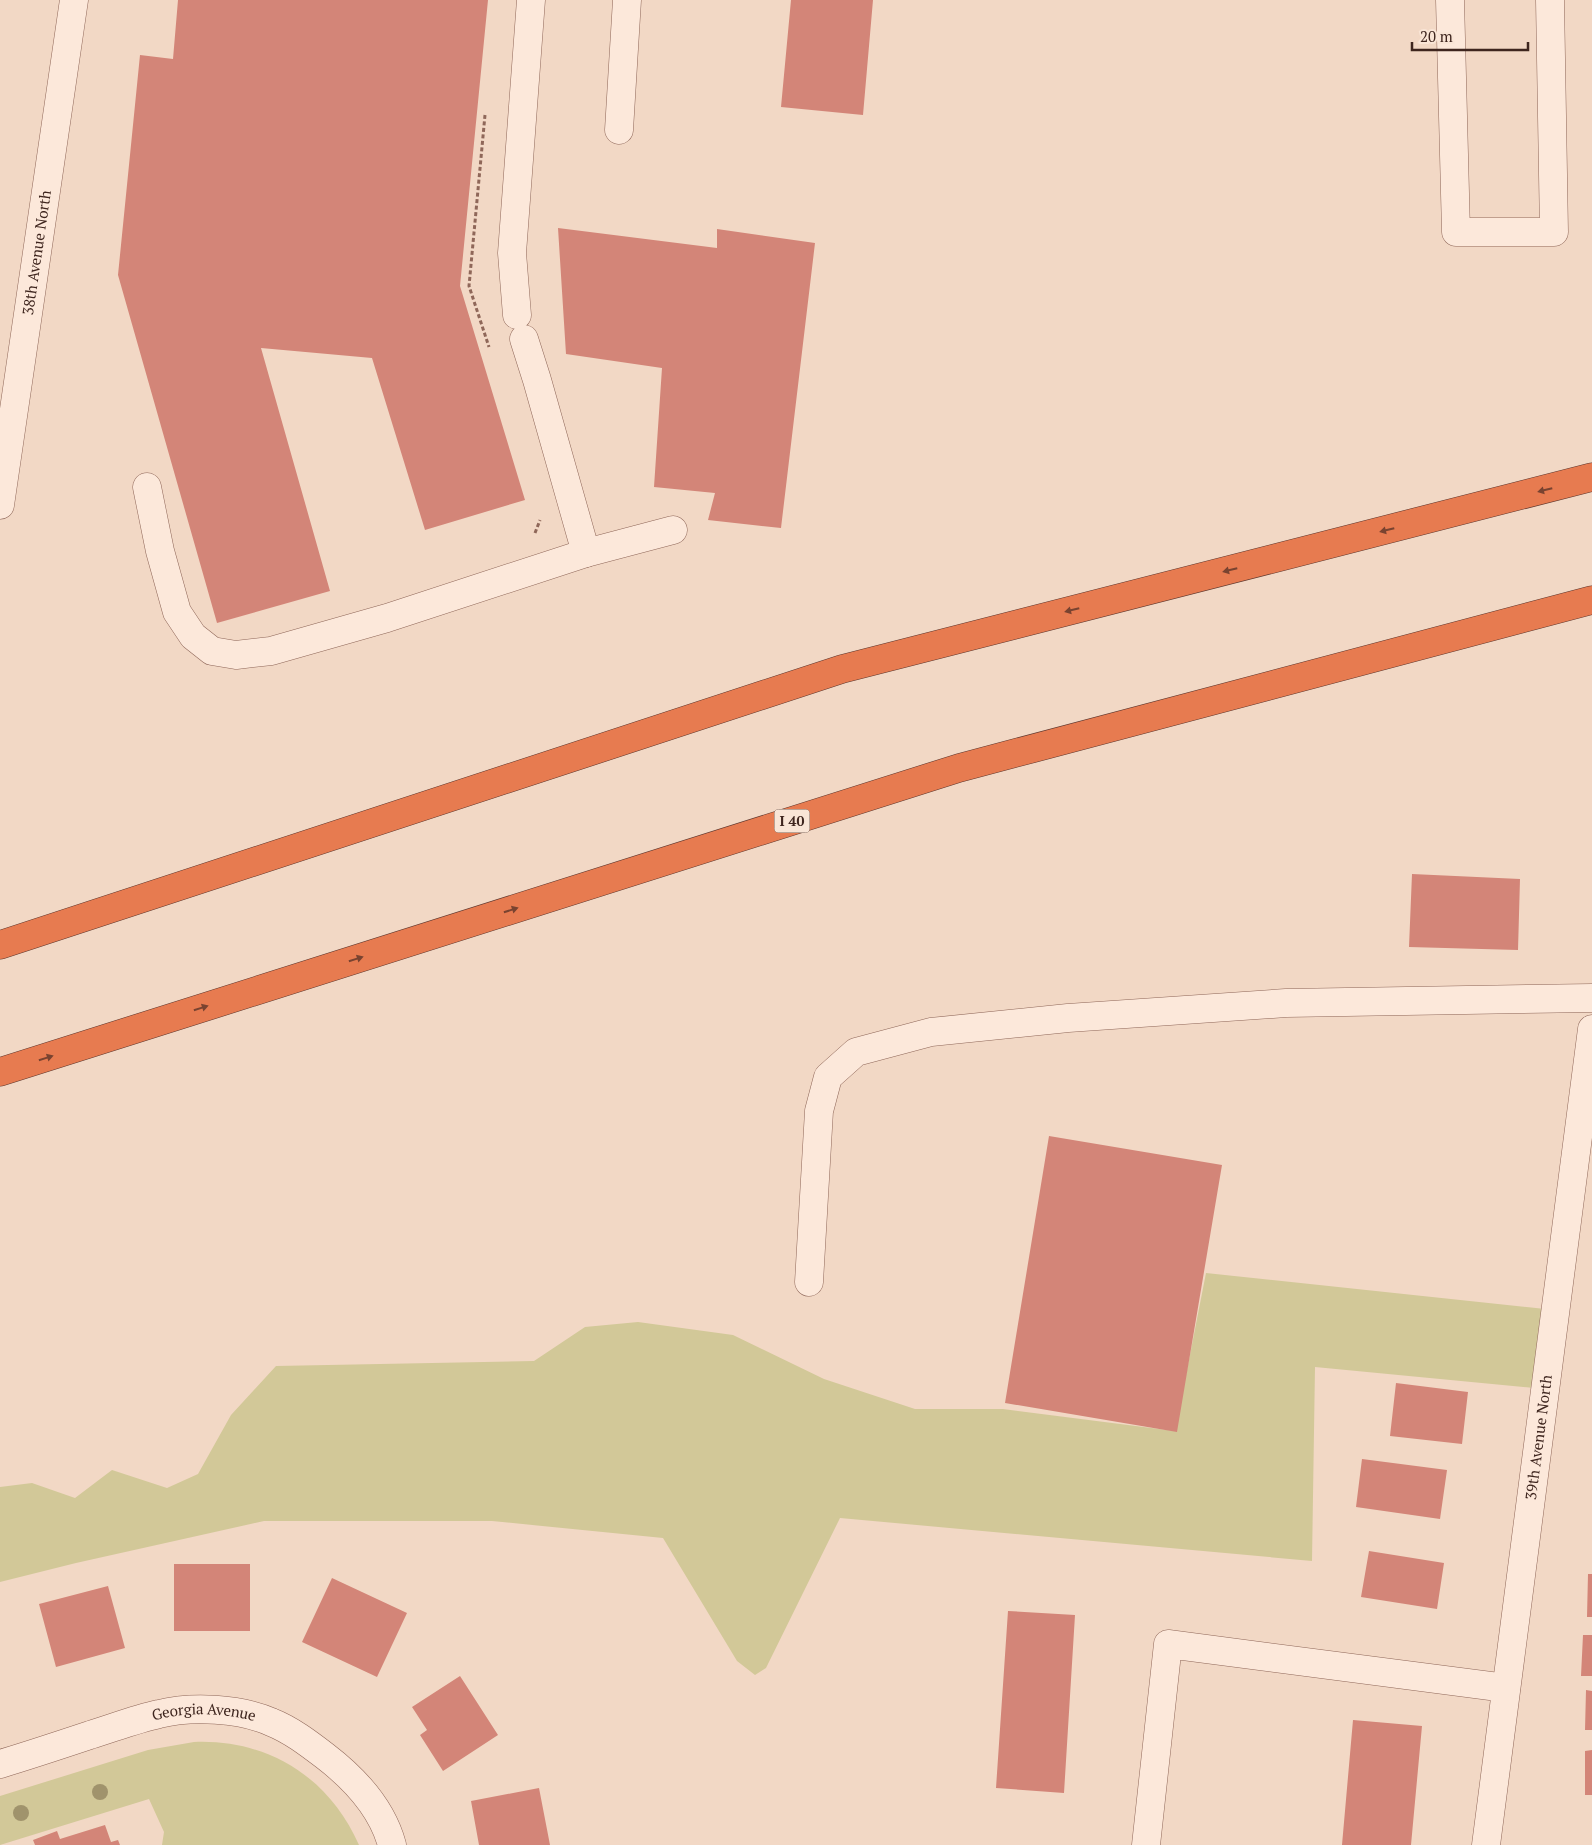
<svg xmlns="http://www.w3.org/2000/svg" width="1592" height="1845" font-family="'PT Serif',serif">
	<rect width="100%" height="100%" fill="#f2d8c5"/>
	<!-- green -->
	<path fill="#d2c898" d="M 1206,1273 L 1555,1310 L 1545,1389 L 1315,1367 L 1312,1561 L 840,1518 L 766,1668 L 755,1675 L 737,1661 L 663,1538 L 492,1521 L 264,1521 L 76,1563 L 0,1582 L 0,1487 L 32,1483 L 75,1498 L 112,1470 L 167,1488 L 198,1474 L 231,1415 L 276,1366 L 534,1361 L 585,1327 L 638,1322 L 733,1335 L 824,1379 L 915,1409 L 1003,1409 L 1175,1431 Z
		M 194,1742 C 268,1739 329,1777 359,1845 L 162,1845 L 164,1832 L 149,1799 L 0,1845 L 0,1796 L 148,1750 Z"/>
	<!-- building -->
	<path fill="#d38578" d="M 178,0 L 488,0 L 460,286 L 525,500 L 425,530 L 372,358 L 261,348 L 330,591 L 217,623 L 118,275 L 140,55 L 173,59 Z
		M 791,0 L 873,0 L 863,115 L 781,107 Z
		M 558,228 L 717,248 L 717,229 L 815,243 L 781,528 L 708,520 L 715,493 L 654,487 L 662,368 L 566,354 Z
		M 1412,874 L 1520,879 L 1518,950 L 1409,947 Z
		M 1049,1136 L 1222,1165 L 1177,1432 L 1005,1403 Z
		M 1396,1383 L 1468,1392 L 1462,1444 L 1390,1436 Z
		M 1362,1459 L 1447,1470 L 1440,1519 L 1356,1507 Z
		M 1369,1551 L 1444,1563 L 1437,1609 L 1361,1597 Z
		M 174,1564 L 250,1564 L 250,1631 L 174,1631 Z
		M 1588,1574 L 1592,1574 L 1592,1617 L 1587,1617 Z
		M 332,1578 L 407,1613 L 377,1677 L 302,1642 Z
		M 108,1586 L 125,1648 L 56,1667 L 39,1604 Z
		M 1008,1611 L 1075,1615 L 1064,1793 L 996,1788 Z
		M 1583,1635 L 1592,1635 L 1592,1676 L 1581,1676 Z
		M 460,1676 L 498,1735 L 443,1771 L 420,1735 L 427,1730 L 412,1707 Z
		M 1586,1690 L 1592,1691 L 1592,1730 L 1585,1730 Z
		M 1353,1720 L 1422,1726 L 1411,1845 L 1342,1845 Z
		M 1592,1750 L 1592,1795 L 1585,1795 L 1585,1751 Z
		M 539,1788 L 550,1845 L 479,1845 L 471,1801 Z
		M 105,1825 L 111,1842 L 118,1840 L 120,1845 L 35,1845 L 33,1840 L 57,1831 L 60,1839 Z"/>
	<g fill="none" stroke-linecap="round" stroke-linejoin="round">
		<!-- minor casing -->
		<g stroke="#8f6759" stroke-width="29">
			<g id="minor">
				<path d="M 1450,0 L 1456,232 L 1554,232 L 1550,0"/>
				<path d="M 619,130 L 627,0"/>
				<path d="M 517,315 L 512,253 L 531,0"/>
				<path d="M 524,339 L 537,380 L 586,553 L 673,530"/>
				<path d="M 147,487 L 160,551 L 177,612 L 193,636 L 212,651 L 236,655 L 271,651 L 387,618 L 586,553"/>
				<path id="s1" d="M 0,505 L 74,0"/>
				<path d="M 809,1282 L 819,1111 L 828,1077 L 856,1052 L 931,1032 L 1068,1018 L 1286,1003 L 1592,998"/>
				<path id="s2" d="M 0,1764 C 30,1755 60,1745 90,1735 C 113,1728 136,1719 159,1714 C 191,1706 240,1708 271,1722 C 291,1730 308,1743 325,1756 C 355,1779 382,1808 392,1845"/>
				<path d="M 1146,1845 L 1168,1644 L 1506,1688"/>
				<path id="s3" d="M 1486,1845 L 1592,1029"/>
			</g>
		</g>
		<!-- highway casing -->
		<g stroke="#5d362d" stroke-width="29">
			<path id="highway" d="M 0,945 L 842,669 L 1592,477
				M 0,1072 L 959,768 L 1592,600"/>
		</g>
		<!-- path -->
		<path stroke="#8f6759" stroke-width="3" stroke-dasharray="4 2.5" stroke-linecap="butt" d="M 485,115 L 469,286 L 489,347
			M 535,533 L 540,520"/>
		<!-- minor -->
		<use href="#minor" stroke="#fce8da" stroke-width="28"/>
		<!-- highway -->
		<use href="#highway" stroke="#e77b50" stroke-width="28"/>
	</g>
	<!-- trees -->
	<g fill="#a0936c">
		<circle cx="100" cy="1792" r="8"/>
		<circle cx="21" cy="1813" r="8"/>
	</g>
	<!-- one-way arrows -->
	<defs><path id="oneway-solid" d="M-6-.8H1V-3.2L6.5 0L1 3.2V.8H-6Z" transform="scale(1.25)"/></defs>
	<g fill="#794330">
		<use href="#oneway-solid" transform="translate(1545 490) rotate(166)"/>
		<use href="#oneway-solid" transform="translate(1387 530) rotate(166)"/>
		<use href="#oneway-solid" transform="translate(1230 570) rotate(166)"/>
		<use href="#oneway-solid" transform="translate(1072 610) rotate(166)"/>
		<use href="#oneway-solid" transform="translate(511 910) rotate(-18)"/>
		<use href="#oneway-solid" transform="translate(356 959) rotate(-18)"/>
		<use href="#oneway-solid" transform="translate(201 1008) rotate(-18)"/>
		<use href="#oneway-solid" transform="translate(46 1058) rotate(-18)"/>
	</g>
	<g text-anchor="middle" stroke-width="4.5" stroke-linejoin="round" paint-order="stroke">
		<!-- shield labels -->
		<rect fill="#f9e5d6" stroke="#765f55" stroke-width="1" x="774.5" y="809.5" width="35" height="23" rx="4"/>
		<g font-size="14" font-weight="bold" fill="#3e251e">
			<text x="792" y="826">I 40</text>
		</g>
		<!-- street labels -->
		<g font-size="15" fill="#3e251e" stroke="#f9e5d6">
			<text dy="5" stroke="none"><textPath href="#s1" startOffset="255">38th Avenue North</textPath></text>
			<text dy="5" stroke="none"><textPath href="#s3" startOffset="411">39th Avenue North</textPath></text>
			<text dy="5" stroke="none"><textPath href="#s2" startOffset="212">Georgia Avenue</textPath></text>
		</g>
	</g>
	<!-- scale -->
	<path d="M1412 42v8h116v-8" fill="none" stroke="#3e251e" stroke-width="2.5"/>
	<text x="1420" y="42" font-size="15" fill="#3e251e" stroke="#f9e5d6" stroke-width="4" paint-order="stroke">20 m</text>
</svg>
